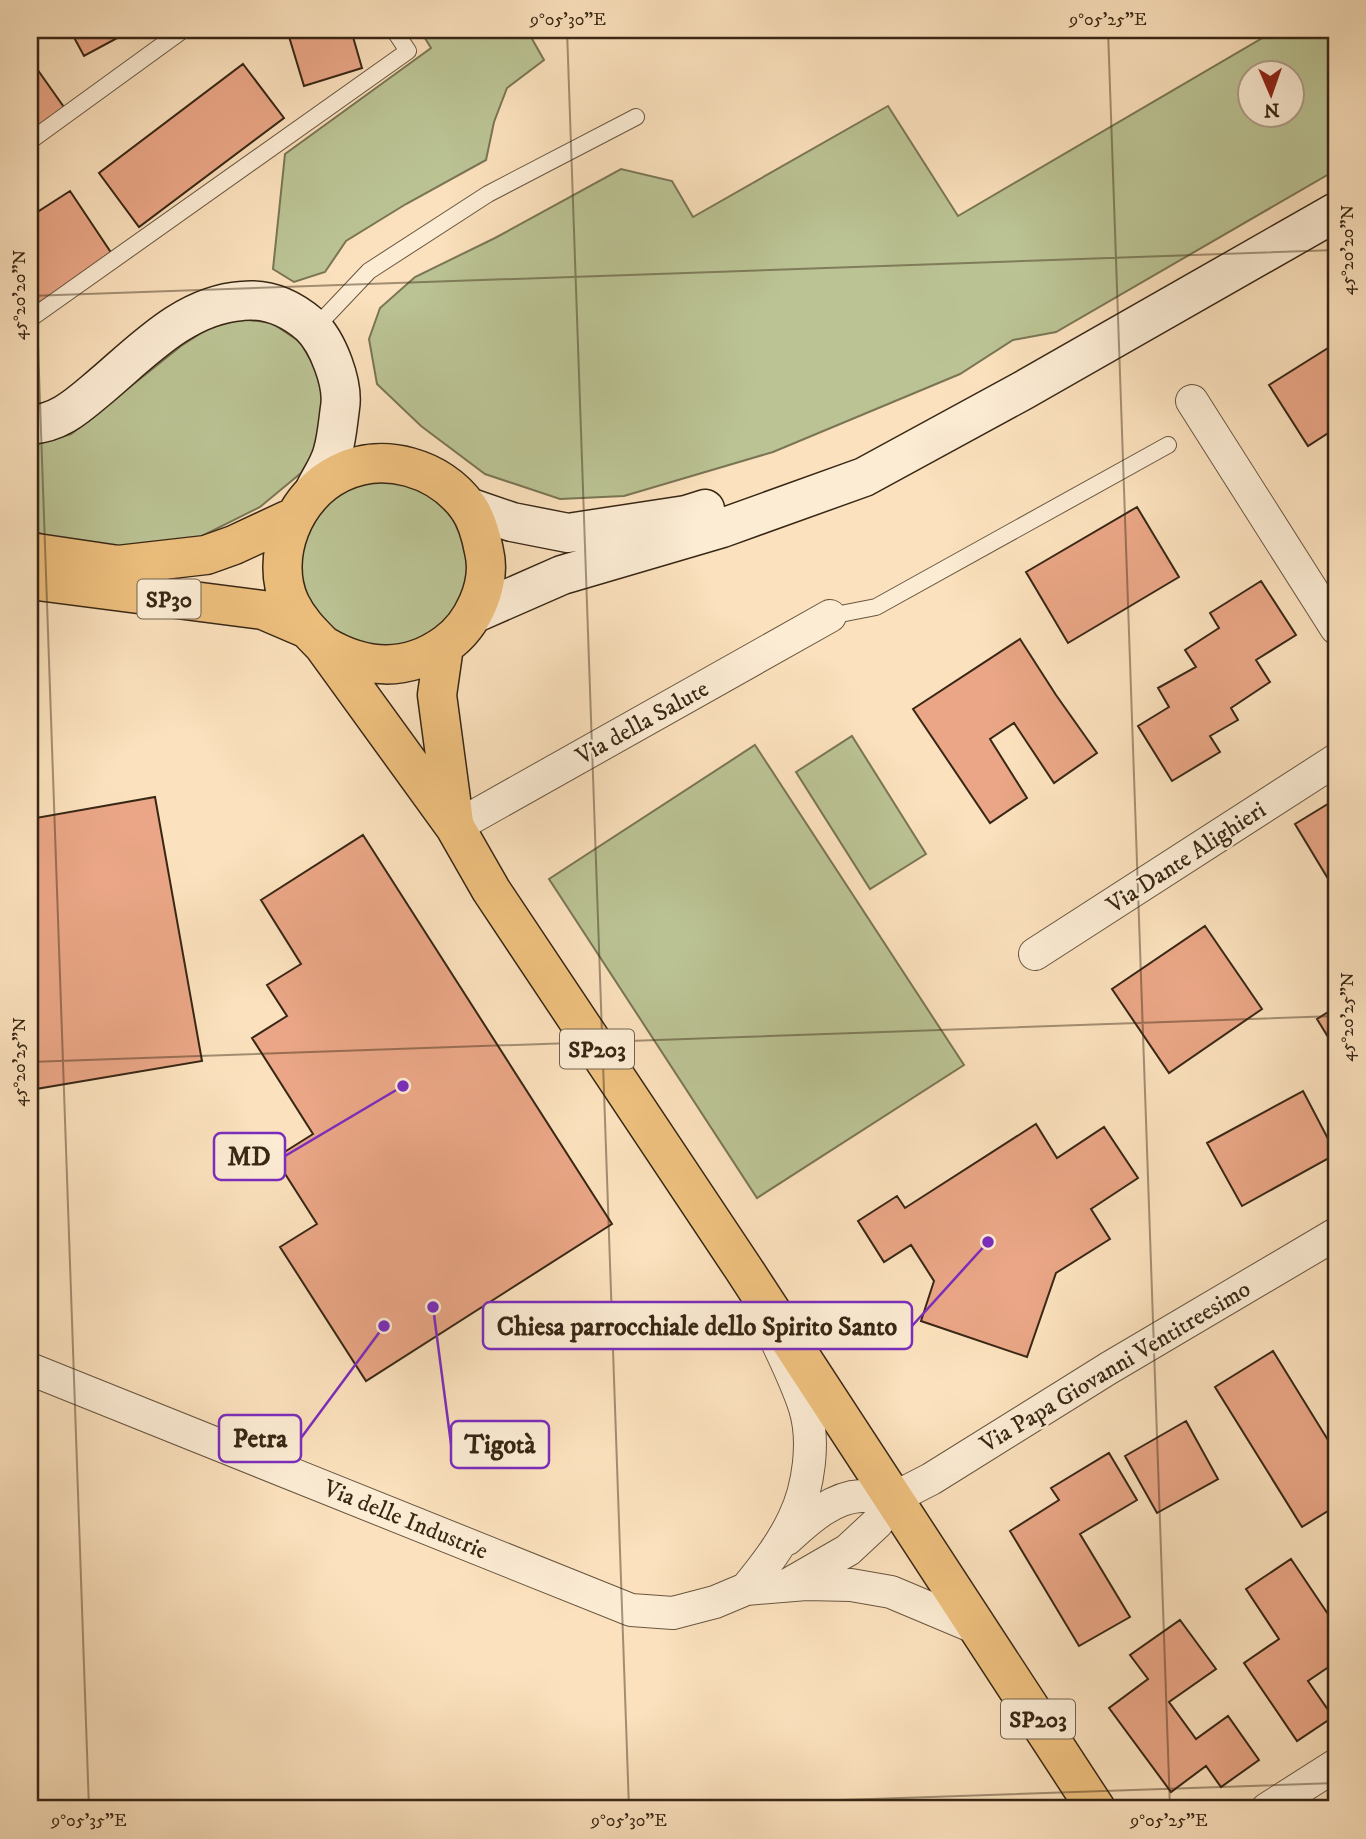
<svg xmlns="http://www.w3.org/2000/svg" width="1366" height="1839" font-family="'IM FELL DW Pica',serif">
	<rect width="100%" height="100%" fill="#fbe1bd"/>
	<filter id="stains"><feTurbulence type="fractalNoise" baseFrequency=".00286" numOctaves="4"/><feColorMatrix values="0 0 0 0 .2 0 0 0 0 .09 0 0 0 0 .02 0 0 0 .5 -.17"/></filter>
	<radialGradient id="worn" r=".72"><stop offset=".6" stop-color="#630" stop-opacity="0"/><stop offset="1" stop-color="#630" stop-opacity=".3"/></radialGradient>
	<!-- green -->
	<path fill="#bbc394" stroke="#7a7554" stroke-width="2" fill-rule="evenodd" d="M 420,30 L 527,30 L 544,60 L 507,88 L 494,122 L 486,160 L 406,204 L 346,241 L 325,272 L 294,282 L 273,269 L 285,154 L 431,48 Z
		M 1276,30 L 1336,30 L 1336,170 L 1056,332 L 1013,340 L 960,374 L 773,452 L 624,496 L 560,499 L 485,474 L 421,426 L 377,384 L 369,339 L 380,308 L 415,277 L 495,238 L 621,169 L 672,181 L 693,217 L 888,106 L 958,216 ZM 1250,74 L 1292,74 L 1292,116 L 1250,116 Z
		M 242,319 L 272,323 L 300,342 L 322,379 L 321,440 L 301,473 L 260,507 L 196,539 L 156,549 L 73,544 L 30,530 L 30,446 L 71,434 L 181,346 L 209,328 Z
		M 380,481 L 408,483 L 454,512 L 474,563 L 458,617 L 411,651 L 352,647 L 310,607 L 301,579 L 302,549 L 312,523 L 330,502 L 353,487 Z
		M 852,736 L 926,854 L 870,889 L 796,772 Z
		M 755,745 L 964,1065 L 757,1198 L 549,879 Z"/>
	<!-- building -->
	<path fill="#eaa686" stroke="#382715" stroke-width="2" d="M 70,30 L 132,30 L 84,56 Z
		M 287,30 L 351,30 L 362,68 L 304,86 Z
		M 30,59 L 66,110 L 30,136 Z
		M 243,64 L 284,118 L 139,227 L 99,173 Z
		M 70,191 L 112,254 L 30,309 L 30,214 L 31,216 Z
		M 1336,343 L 1336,428 L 1308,446 L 1269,385 Z
		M 1137,507 L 1179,577 L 1068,643 L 1026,572 Z
		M 1261,581 L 1296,635 L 1256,660 L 1270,682 L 1231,708 L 1238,720 L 1210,736 L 1220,752 L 1172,781 L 1138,726 L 1169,707 L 1158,688 L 1196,667 L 1185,650 L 1219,628 L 1210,613 Z
		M 1020,639 L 1056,695 L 1097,753 L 1054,783 L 1014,723 L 990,739 L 1027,798 L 990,823 L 913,709 Z
		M 155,797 L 202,1061 L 30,1090 L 30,819 Z
		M 1336,799 L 1336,871 L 1327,877 L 1295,824 Z
		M 363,835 L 612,1224 L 366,1381 L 280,1247 L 317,1224 L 275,1158 L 313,1134 L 252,1038 L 287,1016 L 267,985 L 301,964 L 261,900 Z
		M 1205,926 L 1262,1009 L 1169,1073 L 1112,989 Z
		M 1336,1007 L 1336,1050 L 1317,1019 Z
		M 1303,1091 L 1336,1154 L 1242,1206 L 1207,1143 Z
		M 1036,1124 L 1057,1158 L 1104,1127 L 1138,1178 L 1091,1209 L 1110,1239 L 1056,1273 L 1027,1357 L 921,1321 L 934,1281 L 911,1245 L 884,1262 L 858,1221 L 897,1196 L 905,1208 Z
		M 1273,1351 L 1336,1453 L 1336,1506 L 1302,1527 L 1215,1387 Z
		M 1186,1421 L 1218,1479 L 1157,1513 L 1125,1456 Z
		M 1109,1453 L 1137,1500 L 1080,1534 L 1130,1617 L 1079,1646 L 1010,1531 L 1059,1500 L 1051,1488 Z
		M 1291,1559 L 1336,1626 L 1336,1662 L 1308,1681 L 1333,1717 L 1297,1741 L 1244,1663 L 1279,1639 L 1246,1589 Z
		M 1180,1620 L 1216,1669 L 1169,1702 L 1196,1739 L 1228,1716 L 1259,1760 L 1221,1787 L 1206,1766 L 1171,1792 L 1109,1708 L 1148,1679 L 1130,1655 Z"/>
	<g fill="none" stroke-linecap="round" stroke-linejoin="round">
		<!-- lane casing -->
		<g stroke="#69563f" stroke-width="18">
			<path id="lane" d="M 30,141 L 183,30
				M 30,319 L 408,51 L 394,30
				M 314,329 L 369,271 L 488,194 L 636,117
				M 830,616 L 876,607 L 1168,445"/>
		</g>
		<!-- street casing -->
		<g stroke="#69563f" stroke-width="34">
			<path id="street" d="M 1192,401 L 1336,628
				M 455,827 L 830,616
				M 1035,954 L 1336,760
				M 30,1369 L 631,1610 L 673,1613 L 715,1602 L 746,1589 L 806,1584 L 851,1585 L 891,1592 L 979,1629
				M 787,1539 C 807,1521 832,1497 861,1496 C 872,1495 883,1497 894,1498
				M 789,1584 L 848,1550 L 877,1523 L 894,1498 L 931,1479 L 1109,1368 L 1336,1234
				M 746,1589 C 764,1567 782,1544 794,1518 C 809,1487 815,1441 805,1408 C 798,1386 788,1365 778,1344
				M 1267,1809 L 1336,1765"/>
		</g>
		<!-- secondary casing -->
		<g stroke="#382715" stroke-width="41">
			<path id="secondary" d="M 30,425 C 57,423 74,409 94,392 C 138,356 182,305 242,301 C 268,298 290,308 310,325 C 328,342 344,384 340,408 C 338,422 337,437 333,451 C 330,464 321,477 315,489
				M 468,507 L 512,522 L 568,533 L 686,515 L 705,509
				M 473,614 L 562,575 L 722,528 L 864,477 L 1022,391 L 1336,212"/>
		</g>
		<!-- primary casing -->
		<g stroke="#382715" stroke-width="41">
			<path id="primary" d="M 30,552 L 118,565 L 206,555 L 234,545 L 294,517
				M 30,580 L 263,610 L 305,628
				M 323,645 C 363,669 406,673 446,644 C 473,625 492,584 484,551 C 481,535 477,520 468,507 C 439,468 384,451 340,473 C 294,495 269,557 290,603 C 298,620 310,632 323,645 L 455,827 L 491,890 L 743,1268 L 1096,1809
				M 444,646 L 437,695 L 454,822"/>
		</g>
		<!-- lane -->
		<use href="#lane" stroke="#fcecd4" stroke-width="16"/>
		<!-- street -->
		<use href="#street" stroke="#fcecd4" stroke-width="32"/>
		<!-- secondary -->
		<use href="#secondary" stroke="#fcecd4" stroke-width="38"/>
		<!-- primary -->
		<use href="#primary" stroke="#eec07e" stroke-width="38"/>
	</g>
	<!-- ticks -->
	<path fill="none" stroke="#382715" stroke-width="2" stroke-opacity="0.45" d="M 567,30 L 629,1809M 1108,30 L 1170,1809M 30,115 L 89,1809M 30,296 L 1336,250M 30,1062 L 1336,1016M 577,1809 L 1336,1783"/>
	<g text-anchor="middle" stroke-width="5" stroke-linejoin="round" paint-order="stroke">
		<!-- shield labels -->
		<g fill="#fcecd4" stroke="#73624e" stroke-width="2">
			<rect x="137.5" y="579.5" width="63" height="39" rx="5"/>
			<rect x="560" y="1029.5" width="74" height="39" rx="5"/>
			<rect x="1001" y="1699.5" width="74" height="39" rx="5"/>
		</g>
		<g font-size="23" font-weight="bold" fill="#382715">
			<text x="169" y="607">SP30</text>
			<text x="597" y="1057">SP203</text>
			<text x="1038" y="1727">SP203</text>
		</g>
		<!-- street labels -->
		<g font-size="24" fill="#382715" stroke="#fcecd4">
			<text transform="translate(642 722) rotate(-29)" y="8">Via della Salute</text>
			<text transform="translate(1186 857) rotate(-33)" y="8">Via Dante Alighieri</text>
			<text transform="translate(1115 1366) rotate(-31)" y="8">Via Papa Giovanni Ventitreesimo</text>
			<text transform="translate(406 1519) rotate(22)" y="8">Via delle Industrie</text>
		</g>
	</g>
	<!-- callouts -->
	<path fill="none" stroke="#7b2cbf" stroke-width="2.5" d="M403 1086L285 1156M988 1242L912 1326M384 1326L301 1438M433 1307L451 1444"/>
	<g fill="#7b2cbf" stroke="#fcecd4" stroke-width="2.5">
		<circle cx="403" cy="1086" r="7"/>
		<circle cx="988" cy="1242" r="7"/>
		<circle cx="384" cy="1326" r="7"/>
		<circle cx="433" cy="1307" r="7"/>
	</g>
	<g fill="#fcecd4" stroke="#7b2cbf" stroke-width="2.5">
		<rect x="214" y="1133" width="71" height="47" rx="7"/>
		<rect x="483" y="1302" width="429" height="47" rx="7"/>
		<rect x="219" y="1415" width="82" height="47" rx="7"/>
		<rect x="451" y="1421" width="98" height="47" rx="7"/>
	</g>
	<g font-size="26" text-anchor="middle" font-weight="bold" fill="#382715">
		<text x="249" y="1165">MD</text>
		<text x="697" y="1335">Chiesa parrocchiale dello Spirito Santo</text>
		<text x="260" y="1447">Petra</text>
		<text x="500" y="1453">Tigotà</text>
	</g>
	<!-- margin -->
	<rect width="1366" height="1839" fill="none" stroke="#fbe1bd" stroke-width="77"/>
	<!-- north arrow -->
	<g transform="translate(1271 94) rotate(178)"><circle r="33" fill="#fcecd4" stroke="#ae9d88" stroke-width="2"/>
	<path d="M0-5L12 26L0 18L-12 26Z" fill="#8f2418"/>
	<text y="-10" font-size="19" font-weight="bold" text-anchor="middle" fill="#382715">N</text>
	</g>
	<rect x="38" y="38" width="1290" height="1762" fill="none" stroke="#382715" stroke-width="2.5"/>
	<g font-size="18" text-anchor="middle" fill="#382715">
		<text x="568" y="25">9°05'30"E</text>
		<text x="1108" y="25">9°05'25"E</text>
		<text transform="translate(1347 250) rotate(-90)" y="6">45°20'20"N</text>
		<text transform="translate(19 295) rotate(-90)" y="6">45°20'20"N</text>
		<text transform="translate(1347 1017) rotate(-90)" y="6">45°20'25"N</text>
		<text transform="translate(19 1062) rotate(-90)" y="6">45°20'25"N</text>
		<text x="89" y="1826">9°05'35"E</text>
		<text x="629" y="1826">9°05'30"E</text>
		<text x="1169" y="1826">9°05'25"E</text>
	</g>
	<rect width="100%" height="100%" filter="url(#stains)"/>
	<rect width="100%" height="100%" fill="url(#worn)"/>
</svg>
